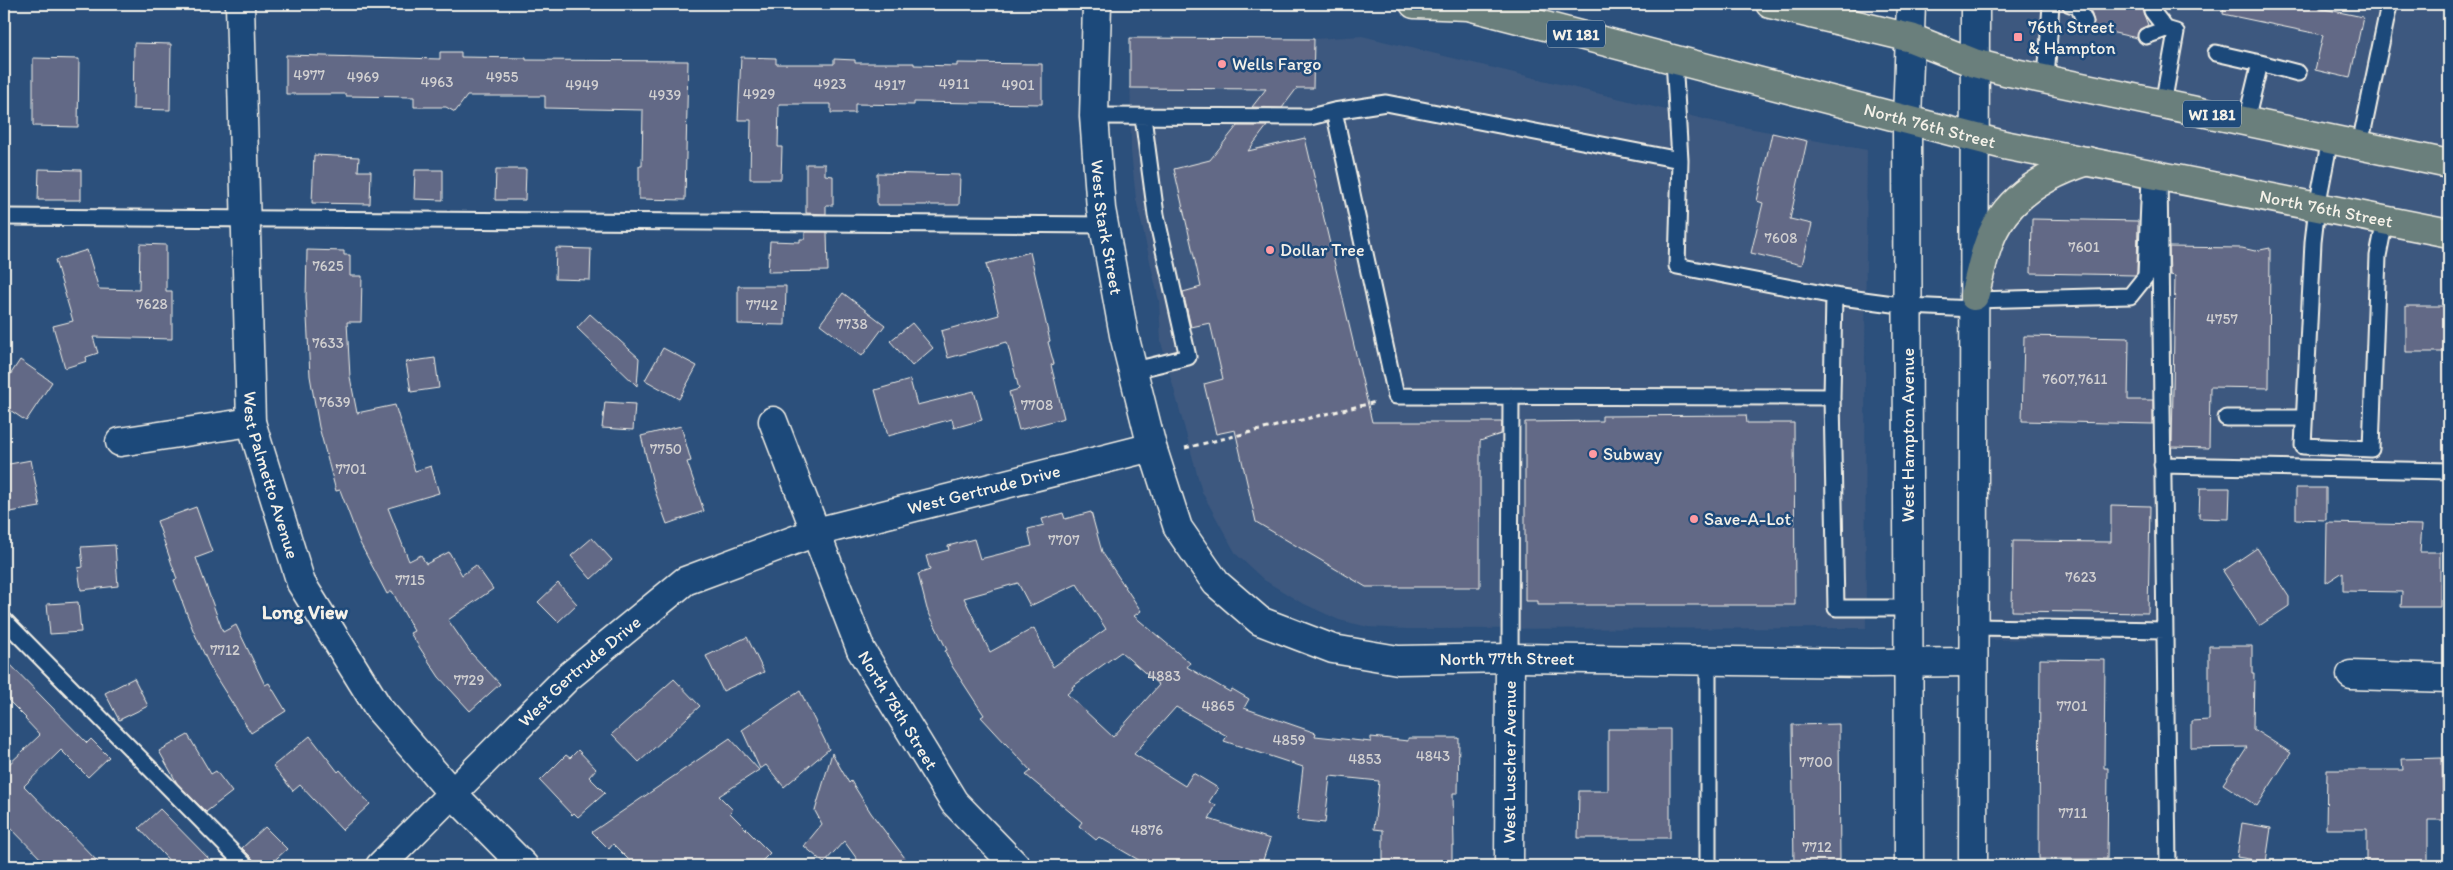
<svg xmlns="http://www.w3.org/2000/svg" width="2453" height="870" font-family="Itim,sans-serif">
	<rect width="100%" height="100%" fill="#2c507c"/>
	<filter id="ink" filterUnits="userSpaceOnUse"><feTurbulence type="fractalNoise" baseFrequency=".02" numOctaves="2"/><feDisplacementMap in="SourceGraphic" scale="10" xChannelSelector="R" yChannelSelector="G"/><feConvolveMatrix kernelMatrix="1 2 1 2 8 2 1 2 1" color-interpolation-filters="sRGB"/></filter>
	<g filter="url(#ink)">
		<!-- built -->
		<path fill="#3c587f" d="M 1979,4 L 2449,4 L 2449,471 L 2162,465 L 2165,638 L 1972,640 Z
			M 1362,36 L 1716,122 L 1867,150 L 1865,353 L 1866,628 L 1407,629 L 1368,627 L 1339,620 L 1300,602 L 1264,580 L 1236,554 L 1202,492 L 1161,342 L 1159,301 L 1136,199 L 1131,152 L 1130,38 L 1314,39 Z"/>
		<!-- building -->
		<path fill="#626986" stroke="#f4f1e8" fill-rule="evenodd" d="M 2089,4 L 2146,4 L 2143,12 L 2148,25 L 2139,30 L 2137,38 L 2092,28 L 2094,23 Z
			M 2224,4 L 2320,4 L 2319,8 L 2363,17 L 2350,78 L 2315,70 L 2323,35 L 2223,14 Z
			M 1130,38 L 1314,39 L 1313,88 L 1297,88 L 1282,108 L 1252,107 L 1266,89 L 1130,88 Z
			M 134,43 L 171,44 L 170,110 L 133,109 Z
			M 440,52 L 461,52 L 461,57 L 526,58 L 526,60 L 688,61 L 685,200 L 639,199 L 639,166 L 642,166 L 643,110 L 545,108 L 545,96 L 467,96 L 455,112 L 446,107 L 414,107 L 414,97 L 346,96 L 346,94 L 286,94 L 286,55 L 440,59 Z
			M 741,57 L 776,58 L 776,64 L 834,64 L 834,59 L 855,60 L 855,63 L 914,63 L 914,65 L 957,66 L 957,63 L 1042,64 L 1042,104 L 914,102 L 914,105 L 855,104 L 855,113 L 831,113 L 831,104 L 779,104 L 778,147 L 782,147 L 781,179 L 750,179 L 751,120 L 738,120 Z
			M 33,58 L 79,59 L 78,127 L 33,126 Z
			M 1237,126 L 1267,126 L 1248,151 L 1305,138 L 1372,422 L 1502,422 L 1501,434 L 1480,441 L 1480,587 L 1366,587 L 1256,522 L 1235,430 L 1216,434 L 1204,384 L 1223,379 L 1210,323 L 1191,327 L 1190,323 L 1183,292 L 1201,287 L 1174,169 L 1210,160 Z
			M 1772,133 L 1807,141 L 1790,219 L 1812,224 L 1802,265 L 1751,253 L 1763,203 L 1757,201 Z
			M 314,155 L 359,157 L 358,171 L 371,171 L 370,204 L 312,203 Z
			M 806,164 L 825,164 L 825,175 L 833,176 L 833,205 L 826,205 L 826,214 L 806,213 Z
			M 39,169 L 81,170 L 81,200 L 38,200 Z
			M 496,169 L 526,169 L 525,200 L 495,200 Z
			M 415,170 L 443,170 L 443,200 L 414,199 Z
			M 877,173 L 960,175 L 959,205 L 877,205 Z
			M 2032,219 L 2138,221 L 2137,273 L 2135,275 L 2031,273 Z
			M 805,232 L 827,232 L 828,271 L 768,272 L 770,241 L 800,242 L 800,239 L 805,239 Z
			M 140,244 L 166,245 L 166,291 L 172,291 L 172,339 L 93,337 L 98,353 L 86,357 L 87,361 L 65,368 L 53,326 L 73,321 L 55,260 L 87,250 L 99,289 L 139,290 Z
			M 2169,247 L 2242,248 L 2255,251 L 2270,248 L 2269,388 L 2210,387 L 2209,448 L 2172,447 L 2175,276 L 2170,275 Z
			M 556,248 L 591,249 L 590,280 L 555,279 Z
			M 307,250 L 344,251 L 344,255 L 350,255 L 350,276 L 362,276 L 361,322 L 347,322 L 350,377 L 357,413 L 395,405 L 415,471 L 431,466 L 439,493 L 388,508 L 409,561 L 421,555 L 426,564 L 449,552 L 462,575 L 476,565 L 493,589 L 448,620 L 471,653 L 500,684 L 470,711 L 439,677 L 410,633 L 414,631 L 392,591 L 387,594 L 360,543 L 340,490 L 336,491 L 319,427 L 310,376 L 306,297 Z
			M 1030,252 L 1050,341 L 1048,342 L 1054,364 L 1051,365 L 1064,418 L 1019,430 L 1009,392 L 1019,389 L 1007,342 L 948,358 L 941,331 L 999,315 L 986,264 Z
			M 738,286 L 786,286 L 785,325 L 738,324 Z
			M 843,293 L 885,325 L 862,356 L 820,324 Z
			M 2406,306 L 2447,306 L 2447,352 L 2406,352 Z
			M 590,314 L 639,358 L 637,386 L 577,328 Z
			M 912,323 L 933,348 L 912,366 L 890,341 Z
			M 2024,336 L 2129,338 L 2128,400 L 2153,400 L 2153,424 L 2022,421 Z
			M 663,348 L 697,366 L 679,399 L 645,380 Z
			M 435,358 L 439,388 L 411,392 L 406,362 Z
			M 20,360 L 52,382 L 26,421 L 4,406 L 4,384 Z
			M 910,380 L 917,405 L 974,391 L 982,420 L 954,428 L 952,419 L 888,436 L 875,390 Z
			M 605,402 L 635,404 L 633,430 L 602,428 Z
			M 1746,415 L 1747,423 L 1794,423 L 1795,605 L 1538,605 L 1538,601 L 1525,601 L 1525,422 L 1602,421 L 1602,416 Z
			M 681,426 L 691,461 L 687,462 L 704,511 L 667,524 L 655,491 L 641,436 Z
			M 31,460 L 40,507 L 4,513 L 4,465 Z
			M 2200,488 L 2230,488 L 2229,519 L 2199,518 Z
			M 2296,488 L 2326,488 L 2326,520 L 2296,519 Z
			M 2111,505 L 2150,506 L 2148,613 L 2012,611 L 2013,541 L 2111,542 Z
			M 196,507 L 212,552 L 196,558 L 223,632 L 236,625 L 265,685 L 269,683 L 286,711 L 251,733 L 212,671 L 193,630 L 174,580 L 177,579 L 157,521 Z
			M 1091,512 L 1102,552 L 1141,611 L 1134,616 L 1190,663 L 1187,667 L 1230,692 L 1232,689 L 1249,699 L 1244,708 L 1316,733 L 1315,736 L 1371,742 L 1371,737 L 1408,741 L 1408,738 L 1459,738 L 1458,793 L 1453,793 L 1454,846 L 1452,846 L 1452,866 L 1383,866 L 1383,830 L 1374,829 L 1379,781 L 1330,776 L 1325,823 L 1297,820 L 1303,767 L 1224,741 L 1227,736 L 1176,707 L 1134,754 L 1185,786 L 1193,773 L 1218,788 L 1209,802 L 1216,805 L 1209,819 L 1270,839 L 1261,866 L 1149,866 L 1099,837 L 1096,840 L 1079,826 L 1082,822 L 1026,775 L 1031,771 L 981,717 L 984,715 L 952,666 L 945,651 L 947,650 L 927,609 L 918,574 L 930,570 L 926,556 L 949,550 L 948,546 L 974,539 L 980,559 L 1032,546 L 1028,529 L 1044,525 L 1042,519 L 1063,513 L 1065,519 ZM 1018,583 L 1030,606 L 1077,584 L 1106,629 L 1053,667 L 1034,628 L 990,652 L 964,598 ZM 1121,652 L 1159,685 L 1113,737 L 1067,694 L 1073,689 L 1072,687 Z
			M 2327,523 L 2422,525 L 2420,552 L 2440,552 L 2440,607 L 2401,607 L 2402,592 L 2343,591 L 2343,572 L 2326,583 Z
			M 592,538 L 612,560 L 591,579 L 571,556 Z
			M 115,545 L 118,586 L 81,590 L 78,568 L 83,567 L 81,547 Z
			M 2257,548 L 2289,597 L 2289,606 L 2259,626 L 2223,571 Z
			M 558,583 L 577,604 L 558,622 L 538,602 Z
			M 78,602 L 81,632 L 50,634 L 47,604 Z
			M 747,637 L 764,672 L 723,691 L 706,656 Z
			M 2209,646 L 2252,646 L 2252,673 L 2254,673 L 2253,729 L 2291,753 L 2257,806 L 2223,784 L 2247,747 L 2191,748 L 2191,721 L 2209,720 Z
			M 4,658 L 87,743 L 91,739 L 109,757 L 88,777 L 61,750 L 24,786 L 102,866 L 48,866 L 4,821 L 4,765 L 6,767 L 40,735 L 25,719 L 26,718 L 4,696 Z
			M 2040,659 L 2105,660 L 2104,768 L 2108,768 L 2107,859 L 2039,859 Z
			M 134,678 L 148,706 L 119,720 L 105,693 Z
			M 674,679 L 700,706 L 639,762 L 612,734 Z
			M 800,691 L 829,749 L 784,787 L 766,765 L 760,769 L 742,730 Z
			M 1839,724 L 1840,866 L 1794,866 L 1792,725 Z
			M 1608,729 L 1670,729 L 1670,838 L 1578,838 L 1579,791 L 1608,791 Z
			M 188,735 L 211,774 L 216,771 L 232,792 L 206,812 L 177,783 L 159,751 Z
			M 310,736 L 338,772 L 340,770 L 370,804 L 342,830 L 300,785 L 293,791 L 273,766 Z
			M 730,738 L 759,770 L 719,796 L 733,810 L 730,813 L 770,853 L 757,866 L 635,866 L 613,844 L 609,849 L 592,832 Z
			M 578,750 L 596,769 L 589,777 L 605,793 L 578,817 L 574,813 L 572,815 L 540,781 L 566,755 L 570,758 Z
			M 832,753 L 849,783 L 851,781 L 871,813 L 911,866 L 862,866 L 844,841 L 824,863 L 804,846 L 822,824 L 815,811 Z
			M 2442,758 L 2443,820 L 2428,820 L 2428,866 L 2399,866 L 2400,861 L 2367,862 L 2367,829 L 2326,829 L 2327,770 L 2403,770 L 2402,759 Z
			M 160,809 L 216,866 L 174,866 L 139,828 Z
			M 2242,823 L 2271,828 L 2266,862 L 2237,857 Z
			M 265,827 L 287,849 L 268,866 L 255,866 L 253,859 L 242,848 Z"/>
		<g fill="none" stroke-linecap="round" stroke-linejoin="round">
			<!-- lane casing -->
			<g stroke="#f4f1e8" stroke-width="19">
				<path id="lane" d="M 2070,4 L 2078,6 L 2085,22
					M 2152,11 L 2166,29
					M 2146,36 L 2166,29 L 2176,32 L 2163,104
					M 2216,53 L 2260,63 L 2246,121
					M 1674,59 L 1680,160
					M 2260,63 L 2298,73
					M 2046,80 L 2051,4
					M 1094,116 L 1310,117 L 1334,111
					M 2330,139 L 2317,207 L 2313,242 L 2303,446 L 2371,449 L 2378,256 L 2385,220
					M 2360,145 L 2389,5 L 2383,4
					M 2159,175 L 2168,866
					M 4,217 L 1104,225
					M 1974,300 L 2130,296 L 2146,276 L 2150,177
					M 1135,370 L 1188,357 L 1156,215 L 1143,117
					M 1832,397 L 1834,296
					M 2226,418 L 2304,418
					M 2162,465 L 2449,471
					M 1909,608 L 1836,608 L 1832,397 L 1396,396 L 1334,111 L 1386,103 L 1680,160 L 1677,266 L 1834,296 L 1908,306 L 1974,309
					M 4,620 L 246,866
					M 1972,627 L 2165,630
					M 1510,658 L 1511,396
					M 1708,866 L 1708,660"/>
			</g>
			<!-- street casing -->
			<g stroke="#f4f1e8" stroke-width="31">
				<g id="street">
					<path id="s1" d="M 240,4 L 251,422 L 301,583 L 379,709 L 453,794 L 524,866"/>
					<path id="s2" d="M 1097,4 L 1094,116 L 1101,209 L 1124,335 L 1152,447 L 1178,528 L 1216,583 L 1260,621 L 1333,649 L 1398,660 L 1510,658 L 1871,663 L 1972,662"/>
					<path id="s3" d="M 773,421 L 861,650 L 954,802 L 1016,866"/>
					<path d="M 120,442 L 251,422"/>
					<path d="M 2351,675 L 2449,678"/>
					<path id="s4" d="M 380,866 L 567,678 L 685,581 L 816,532 L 1152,447"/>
					<path id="s5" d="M 1509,866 L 1510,658"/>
				</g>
			</g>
			<!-- secondary casing -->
			<g stroke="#f4f1e8" stroke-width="31">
				<path id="secondary" d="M 1909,866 L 1907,120 L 1911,4
					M 1973,866 L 1975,4"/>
			</g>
			<!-- primary casing -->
			<g stroke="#f4f1e8" stroke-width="31">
				<g id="primary">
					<path id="s6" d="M 1414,4 L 1468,6 L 2004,145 L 2449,233"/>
					<path d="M 1770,4 L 1911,38 L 1974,63 L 2005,71 L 2449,164"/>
					<path d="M 1974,296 C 1981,272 1985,244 1998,223 C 2017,191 2054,172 2088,161"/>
				</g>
			</g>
			<!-- path -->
			<path stroke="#f4f1e8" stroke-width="3" stroke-dasharray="5 4" stroke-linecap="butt" d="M 1185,448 L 1376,402"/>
			<!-- lane -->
			<use href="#lane" stroke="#1f4a7a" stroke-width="15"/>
			<!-- street -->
			<use href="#street" stroke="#1f4a7a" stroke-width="28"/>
			<!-- secondary -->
			<use href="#secondary" stroke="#1f4a7a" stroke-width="28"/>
			<!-- primary -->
			<use href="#primary" stroke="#6b7f7c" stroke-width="28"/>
		</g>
	</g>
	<!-- markers -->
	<g fill="#ff9aa2" stroke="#1f4a7a" stroke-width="2">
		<rect x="2013" y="32" width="10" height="10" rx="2.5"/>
		<circle cx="1222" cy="64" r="5"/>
		<circle cx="1270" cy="250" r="5"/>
		<circle cx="1593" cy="454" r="5"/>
		<circle cx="1694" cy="519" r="5"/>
	</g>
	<g text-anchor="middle" stroke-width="5" stroke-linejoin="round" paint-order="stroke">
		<!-- number labels -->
		<g font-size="15" fill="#d0cfd0">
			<text x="309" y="80">4977</text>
			<text x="363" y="82">4969</text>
			<text x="502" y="82">4955</text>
			<text x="437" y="87">4963</text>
			<text x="830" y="89">4923</text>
			<text x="954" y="89">4911</text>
			<text x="582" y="90">4949</text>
			<text x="890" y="90">4917</text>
			<text x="1018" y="90">4901</text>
			<text x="759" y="99">4929</text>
			<text x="665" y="100">4939</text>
			<text x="1781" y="243">7608</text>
			<text x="2084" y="252">7601</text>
			<text x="328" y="271">7625</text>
			<text x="152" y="309">7628</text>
			<text x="762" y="310">7742</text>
			<text x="2222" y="324">4757</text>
			<text x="852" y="329">7738</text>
			<text x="328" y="348">7633</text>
			<text x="2075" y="384">7607,7611</text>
			<text x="335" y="407">7639</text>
			<text x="1037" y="410">7708</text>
			<text x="666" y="454">7750</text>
			<text x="351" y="474">7701</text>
			<text x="1064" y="545">7707</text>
			<text x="2081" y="582">7623</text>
			<text x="410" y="585">7715</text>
			<text x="225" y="655">7712</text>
			<text x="1164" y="681">4883</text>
			<text x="469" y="685">7729</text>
			<text x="1218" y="711">4865</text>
			<text x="2072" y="711">7701</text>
			<text x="1289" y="745">4859</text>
			<text x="1433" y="761">4843</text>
			<text x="1365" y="764">4853</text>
			<text x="1816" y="767">7700</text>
			<text x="2073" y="818">7711</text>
			<text x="1147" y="835">4876</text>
			<text x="1817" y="852">7712</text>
		</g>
		<!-- shield labels -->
		<g fill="#1f4a7a" stroke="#b4bfc7" stroke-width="1">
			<rect x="1547" y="20.5" width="58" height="27" rx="4"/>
			<rect x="2183" y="100.5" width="58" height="27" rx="4"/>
		</g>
		<g font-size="16" font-weight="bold" fill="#f4f1e8">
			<text x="1576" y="40">WI 181</text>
			<text x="2212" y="120">WI 181</text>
		</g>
		<!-- poi labels -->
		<g font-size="18" fill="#f4f1e8" stroke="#1f4a7a" text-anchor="start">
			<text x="2028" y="33">76th Street<tspan x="2028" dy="21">&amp; Hampton</tspan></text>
			<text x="1232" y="70">Wells Fargo</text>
			<text x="1280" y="256">Dollar Tree</text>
			<text x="1603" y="460">Subway</text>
			<text x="1704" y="525">Save-A-Lot</text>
		</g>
		<!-- street labels -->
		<g font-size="18" fill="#f4f1e8" stroke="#1f4a7a">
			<text dy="6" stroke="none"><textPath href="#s6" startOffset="531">North 76th Street</textPath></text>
			<text dy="6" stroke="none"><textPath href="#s6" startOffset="936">North 76th Street</textPath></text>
			<text dy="6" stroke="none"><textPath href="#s2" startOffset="224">West Stark Street</textPath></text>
			<text transform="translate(1908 435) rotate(-90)" y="6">West Hampton Avenue</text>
			<text dy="6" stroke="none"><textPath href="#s1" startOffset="474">West Palmetto Avenue</textPath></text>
			<text dy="6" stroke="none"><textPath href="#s4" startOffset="731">West Gertrude Drive</textPath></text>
			<text dy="6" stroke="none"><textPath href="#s2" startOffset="912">North 77th Street</textPath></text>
			<text dy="6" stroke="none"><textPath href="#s4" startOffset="279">West Gertrude Drive</textPath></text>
			<text dy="6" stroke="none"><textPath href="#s3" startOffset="316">North 78th Street</textPath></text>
			<text dy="6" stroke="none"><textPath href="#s5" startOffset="104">West Luscher Avenue</textPath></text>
		</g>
		<!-- quarter labels -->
		<g font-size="20" font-weight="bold" fill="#f4f1e8" stroke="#1f4a7a">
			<text x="305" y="619">Long View</text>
		</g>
	</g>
	<!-- margin -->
	<rect width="2453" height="870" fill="none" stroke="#1f4a7a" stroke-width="20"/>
	<rect x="10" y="10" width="2433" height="850" fill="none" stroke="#f4f1e8" stroke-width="2" filter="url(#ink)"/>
</svg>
